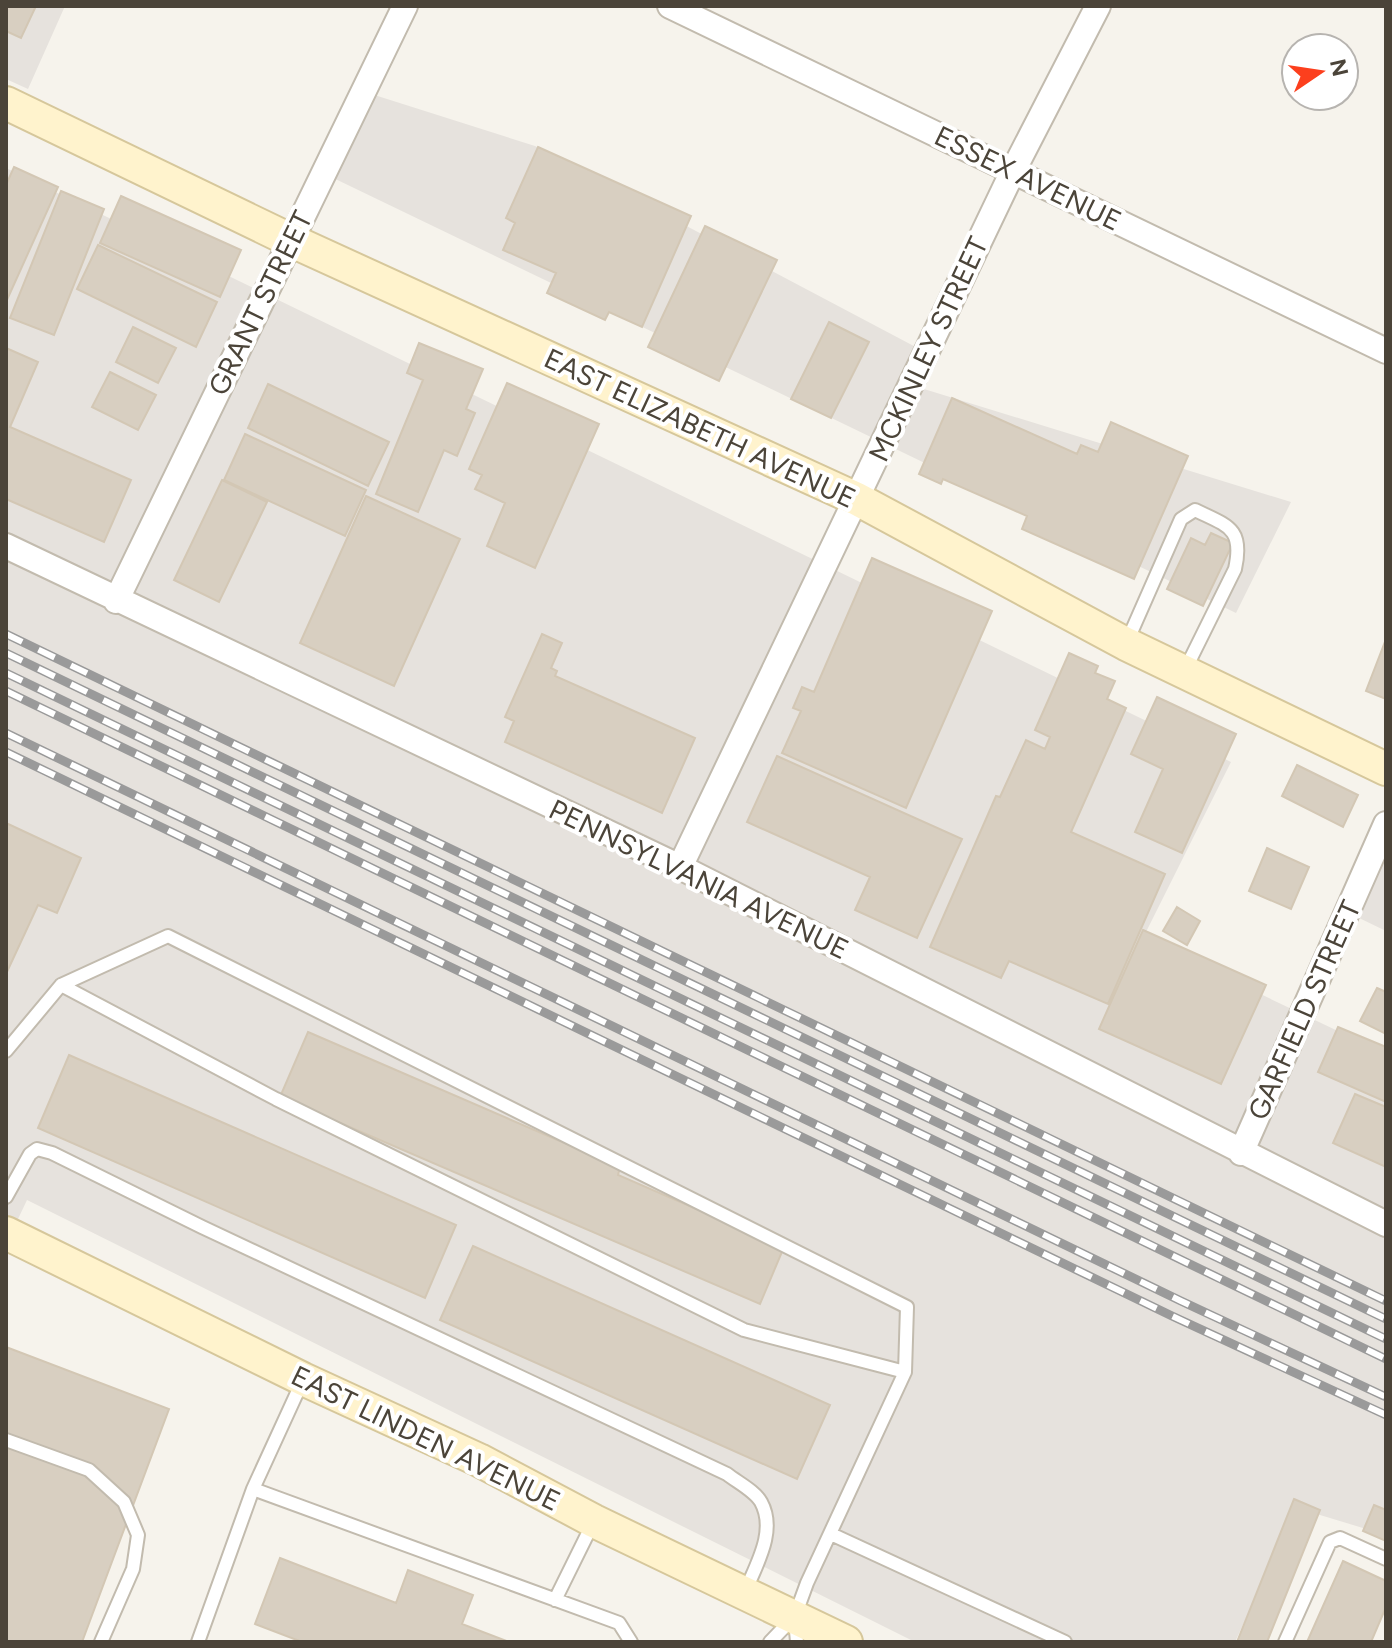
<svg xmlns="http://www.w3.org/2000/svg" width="1392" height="1648" font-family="Figtree,sans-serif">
	<rect width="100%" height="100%" fill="#f6f3ec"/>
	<!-- industrial -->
	<path fill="#e6e2dd" d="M 6,6 L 65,6 L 28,89 L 6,79 Z
		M 365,92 L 535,146 L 927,353 L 911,385 L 1291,502 L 1236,613 L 325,174 Z
		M 6,168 L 1231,762 L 1143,938 L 1386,1054 L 1386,1535 L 1297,1508 L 1235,1642 L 915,1642 L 27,1200 L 9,1238 L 6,1237 Z
		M 1386,852 L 1386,931 L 1355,916 Z"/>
	<!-- building -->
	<path fill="#d8cfc1" stroke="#d3c7b4" stroke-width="2" d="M 6,6 L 36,6 L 21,38 L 6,31 Z
		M 538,147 L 691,216 L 642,327 L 609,312 L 605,320 L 547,293 L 556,273 L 503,250 L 515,223 L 506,218 Z
		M 14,167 L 58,187 L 6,302 L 6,185 Z
		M 61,191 L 104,209 L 54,335 L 10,318 Z
		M 121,196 L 241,250 L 220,297 L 100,243 Z
		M 705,226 L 777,260 L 719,381 L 648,347 Z
		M 98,245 L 217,302 L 196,347 L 77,289 Z
		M 829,322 L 869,342 L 831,418 L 791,399 Z
		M 133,327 L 176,348 L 158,383 L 116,362 Z
		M 419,343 L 483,369 L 466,409 L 475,413 L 457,456 L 444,450 L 418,512 L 376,494 L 423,380 L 407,373 Z
		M 6,348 L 38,362 L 10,427 L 131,480 L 104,542 L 6,499 Z
		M 110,372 L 156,395 L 138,430 L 92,407 Z
		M 507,383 L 599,424 L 535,568 L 487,546 L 505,503 L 475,489 L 482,475 L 469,469 Z
		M 268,384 L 389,442 L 368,486 L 248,428 Z
		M 952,398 L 1077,454 L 1081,445 L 1098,452 L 1111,422 L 1188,456 L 1134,579 L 1022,529 L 1027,516 L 943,479 L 941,484 L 919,474 Z
		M 245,434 L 366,490 L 345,536 L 224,480 Z
		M 222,480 L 267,502 L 219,602 L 174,580 Z
		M 366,496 L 460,539 L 394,686 L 300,643 Z
		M 1211,533 L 1233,543 L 1203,606 L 1167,589 L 1191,538 L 1205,545 Z
		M 872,558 L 992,611 L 906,808 L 782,753 L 801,711 L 793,708 L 802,687 L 814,692 Z
		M 542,634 L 562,643 L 551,668 L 557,671 L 555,676 L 695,738 L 662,813 L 505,742 L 514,721 L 505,717 Z
		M 1386,639 L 1386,699 L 1366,691 Z
		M 1069,653 L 1098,666 L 1095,673 L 1115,681 L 1107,699 L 1126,708 L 1071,832 L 1165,874 L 1108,1004 L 1009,961 L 1001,978 L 930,947 L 996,796 L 1000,797 L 1026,740 L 1045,749 L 1050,737 L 1035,730 Z
		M 1157,697 L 1236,734 L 1182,853 L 1135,832 L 1163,769 L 1131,754 Z
		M 777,756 L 962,839 L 917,938 L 855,910 L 870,877 L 747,822 Z
		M 1297,765 L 1358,795 L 1343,827 L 1282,796 Z
		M 6,823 L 81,858 L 57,913 L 38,905 L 6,974 Z
		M 1267,848 L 1309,867 L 1291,909 L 1249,891 Z
		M 1177,907 L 1200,921 L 1187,945 L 1163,931 Z
		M 1143,930 L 1266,985 L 1221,1084 L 1099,1029 Z
		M 1377,988 L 1386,992 L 1386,1034 L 1360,1021 Z
		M 1338,1027 L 1386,1047 L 1386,1102 L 1318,1072 Z
		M 308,1032 L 620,1167 L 618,1175 L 784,1247 L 760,1304 L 280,1097 Z
		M 69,1055 L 456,1225 L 425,1298 L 38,1128 Z
		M 1355,1094 L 1386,1107 L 1386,1167 L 1333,1143 Z
		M 473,1246 L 830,1405 L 797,1479 L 440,1320 Z
		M 6,1347 L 169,1409 L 82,1642 L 6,1642 Z
		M 1294,1499 L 1320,1510 L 1267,1642 L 1237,1642 Z
		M 1374,1505 L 1386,1510 L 1386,1541 L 1363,1531 Z
		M 280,1558 L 396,1603 L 408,1570 L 473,1595 L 462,1624 L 509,1642 L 302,1642 L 255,1624 Z
		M 1343,1561 L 1386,1581 L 1386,1607 L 1371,1642 L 1307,1642 Z"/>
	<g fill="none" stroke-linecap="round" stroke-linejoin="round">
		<!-- lane casing -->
		<g stroke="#c2bbae" stroke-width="16">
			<path id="lane" d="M 1126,644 L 1181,519 L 1195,510 C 1228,526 1244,528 1235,569 L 1185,670
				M 61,985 L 168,936 L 907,1307 L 905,1372
				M 6,1051 L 61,985 L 276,1099 L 744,1330 L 905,1372 L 807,1583 L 795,1616 L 770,1642
				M 6,1197 L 30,1154 L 37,1149 L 52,1153 L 202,1227 L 727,1474 C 737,1482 755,1491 761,1502 C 777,1531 756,1565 745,1592
				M 6,1440 L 89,1470 L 124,1502 L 138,1535 L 133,1569 L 101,1642
				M 253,1489 L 619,1623 L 631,1642
				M 831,1534 L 1065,1642
				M 555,1600 L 594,1521
				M 795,1619 L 797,1642
				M 198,1642 L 253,1489 L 302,1382
				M 1285,1642 L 1330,1542 L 1340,1538 L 1386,1559"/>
		</g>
		<!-- street casing -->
		<g stroke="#c2bbae" stroke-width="28">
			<path id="street" d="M 670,6 L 1386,351
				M 6,546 L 680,867 L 1386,1224
				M 116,601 L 405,6
				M 680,867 L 1013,171 L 1098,6
				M 1241,1153 L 1386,824"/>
		</g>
		<!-- secondary casing -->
		<g stroke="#d6c79b" stroke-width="36">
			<path id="secondary" d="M 6,103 L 290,240 L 857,499 L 1126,644 L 1386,769
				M 6,1233 L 303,1379 L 479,1460 L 594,1521 L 846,1642"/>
		</g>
		<!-- lane -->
		<use href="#lane" stroke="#fff" stroke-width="12"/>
		<!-- street -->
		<use href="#street" stroke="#fff" stroke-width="24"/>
		<!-- secondary -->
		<use href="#secondary" stroke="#fff3cd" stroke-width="32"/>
		<!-- rail casing -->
		<g stroke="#9a9a9a" stroke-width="9">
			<path id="rail" d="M 6,634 L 1386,1301
				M 6,653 L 1386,1319
				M 6,673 L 1386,1339
				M 6,691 L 1386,1359
				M 6,733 L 1181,1301 L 1386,1397
				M 6,752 L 1172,1316 L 1386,1415"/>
		</g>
		<!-- rail -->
		<use href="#rail" stroke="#fff" stroke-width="6" stroke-dasharray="18" stroke-linecap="butt"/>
	</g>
	<g text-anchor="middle" stroke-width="8" stroke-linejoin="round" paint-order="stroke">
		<!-- street labels -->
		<g font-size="28" fill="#4b4439" stroke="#fff">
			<text transform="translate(1028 178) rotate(26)" y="10">ESSEX AVENUE</text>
			<text transform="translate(260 303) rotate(-64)" y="10">GRANT STREET</text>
			<text transform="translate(928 349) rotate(-65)" y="10">MCKINLEY STREET</text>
			<text transform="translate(700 428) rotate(25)" y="10">EAST ELIZABETH AVENUE</text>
			<text transform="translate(699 879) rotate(26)" y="10">PENNSYLVANIA AVENUE</text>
			<text transform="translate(1304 1010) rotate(-66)" y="10">GARFIELD STREET</text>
			<text transform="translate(426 1438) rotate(26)" y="10">EAST LINDEN AVENUE</text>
		</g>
	</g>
	<!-- border -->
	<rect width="1392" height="1648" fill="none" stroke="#4b4439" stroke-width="16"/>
	<!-- north arrow -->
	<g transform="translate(1320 72) rotate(77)"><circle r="38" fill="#ffffff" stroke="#b7b4b0" stroke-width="2"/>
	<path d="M0-6L14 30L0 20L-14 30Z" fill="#fc3f1d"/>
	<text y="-12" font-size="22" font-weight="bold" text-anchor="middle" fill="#4b4439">N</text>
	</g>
</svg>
